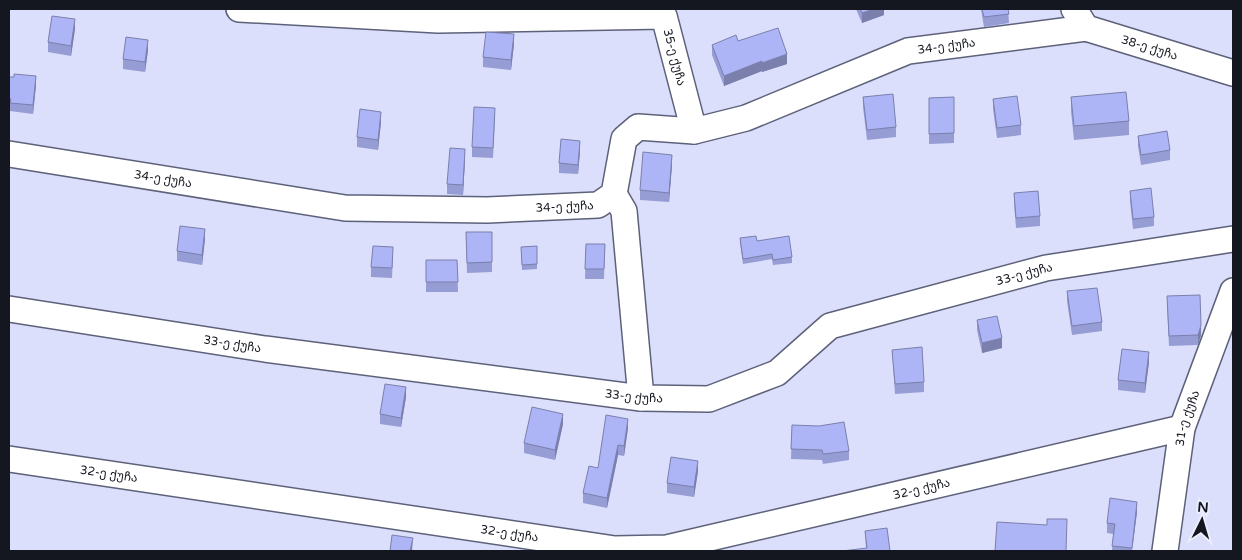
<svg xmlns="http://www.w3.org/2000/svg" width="1242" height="560" font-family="'Varela Round','Noto Sans Georgian',sans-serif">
	<rect width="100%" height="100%" fill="#dbdffb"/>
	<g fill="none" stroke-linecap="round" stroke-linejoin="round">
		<!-- minor casing -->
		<g stroke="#5d6179" stroke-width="28">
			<g id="minor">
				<path id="s1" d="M 239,9 L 438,20 L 664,16 L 694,131"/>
				<path id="s2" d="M 1074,9 L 1086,28 L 1233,73"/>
				<path id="s3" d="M 9,154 L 345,208 L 487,210 L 598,205 L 614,194 L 624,139 L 638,127 L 694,131 L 746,118 L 908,51 L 1086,28"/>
				<path d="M 614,194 L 624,211 L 641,398"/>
				<path id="s4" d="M 9,309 L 265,349 L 641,398 L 709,399 L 777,373 L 830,326 L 1046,268 L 1233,239"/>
				<path id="s5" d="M 9,459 L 615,549 L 667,548 L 1182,428"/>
				<path id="s6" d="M 1165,551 L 1182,428 L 1233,291"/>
			</g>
		</g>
		<!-- minor -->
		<use href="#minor" stroke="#fff" stroke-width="25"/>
	</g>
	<!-- wall -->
	<path fill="#969cd4" d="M 856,9 L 884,9 L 884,15 L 862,23 Z
		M 981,9 L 1008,9 L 1009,23 L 984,27 Z
		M 75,29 L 71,56 L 48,52 L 48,42 Z
		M 738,41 L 787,64 L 762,72 L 762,71 L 724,86 L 712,55 L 712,45 Z
		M 514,44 L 511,70 L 483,67 L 483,57 Z
		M 148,50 L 145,72 L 123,69 L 123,59 Z
		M 9,77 L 36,85 L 33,114 L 10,111 L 10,107 L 9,107 Z
		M 863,97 L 896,127 L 896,137 L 867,140 L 863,107 Z
		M 954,97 L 954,143 L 929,144 L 929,98 Z
		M 1071,97 L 1129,121 L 1129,135 L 1074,140 L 1071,111 Z
		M 993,99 L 1021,125 L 1021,135 L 997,138 L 993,109 Z
		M 495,118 L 493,158 L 472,157 L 472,147 Z
		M 381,122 L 378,150 L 357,147 L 357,137 Z
		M 1138,136 L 1170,150 L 1170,160 L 1141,165 L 1138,146 Z
		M 580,151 L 578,174 L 559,173 L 559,163 Z
		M 465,159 L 463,195 L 447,194 L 447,184 Z
		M 672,165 L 669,202 L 640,200 L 640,190 Z
		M 1130,191 L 1154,217 L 1154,226 L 1133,229 L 1130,201 Z
		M 1014,193 L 1040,216 L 1040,226 L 1016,228 L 1014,203 Z
		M 466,232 L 492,232 L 492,272 L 467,273 Z
		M 740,238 L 757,241 L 792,257 L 792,263 L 773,265 L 772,259 L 743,264 L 740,243 Z
		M 205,239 L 202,265 L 177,261 L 177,251 Z
		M 586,244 L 605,244 L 604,279 L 585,279 Z
		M 537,246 L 537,269 L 522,270 L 521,247 Z
		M 393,257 L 392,278 L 371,277 L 371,267 Z
		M 426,260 L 457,260 L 458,292 L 426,292 Z
		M 1067,291 L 1102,322 L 1102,331 L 1072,335 L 1067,301 Z
		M 1167,306 L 1201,335 L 1198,345 L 1169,346 Z
		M 977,320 L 1002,348 L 982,353 L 977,330 Z
		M 892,350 L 924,382 L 924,392 L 895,394 Z
		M 1149,362 L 1145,393 L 1118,390 L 1118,380 Z
		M 406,397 L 401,427 L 380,424 L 380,414 Z
		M 563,424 L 555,460 L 524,453 L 524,443 Z
		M 792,425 L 849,451 L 849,460 L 823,464 L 822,460 L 791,459 Z
		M 628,428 L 624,456 L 618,455 L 607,508 L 583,503 L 583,493 L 598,468 Z
		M 698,471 L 694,497 L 667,493 L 667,483 Z
		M 1137,512 L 1132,551 L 1112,551 L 1113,534 L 1107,533 L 1107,523 Z
		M 865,531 L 890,551 L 866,549 Z"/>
	<!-- shaded-wall -->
	<path fill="#7a7fac" d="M 874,9 L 884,9 L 884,15 L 862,23 L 862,13 Z
		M 75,19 L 75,29 L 71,56 L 71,46 Z
		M 514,34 L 514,44 L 511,70 L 511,60 Z
		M 148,40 L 148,50 L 145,72 L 145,62 Z
		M 787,54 L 787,64 L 762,72 L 762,63 Z
		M 762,61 L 762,71 L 724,86 L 724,76 Z
		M 36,76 L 36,85 L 33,114 L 33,105 Z
		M 381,112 L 381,122 L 378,150 L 378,140 Z
		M 580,141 L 580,151 L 578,174 L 578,165 Z
		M 465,149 L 465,159 L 463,195 L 463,185 Z
		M 672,155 L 672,165 L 669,202 L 669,193 Z
		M 205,229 L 205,239 L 202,265 L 202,255 Z
		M 1201,325 L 1201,335 L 1198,345 L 1198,335 Z
		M 1002,338 L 1002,348 L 982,353 L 982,343 Z
		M 1149,352 L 1149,362 L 1145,393 L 1145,383 Z
		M 406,387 L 406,397 L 401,427 L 401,418 Z
		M 563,414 L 563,424 L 555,460 L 555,450 Z
		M 628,419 L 628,428 L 624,456 L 624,446 Z
		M 618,445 L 618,455 L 607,508 L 607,498 Z
		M 698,461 L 698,471 L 694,497 L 694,487 Z
		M 1137,502 L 1137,512 L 1132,551 Z
		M 413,538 L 412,551 L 410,551 Z"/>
	<!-- building -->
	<path fill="#aeb5f6" stroke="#7a7fac" d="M 860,9 L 874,9 L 862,13 Z
		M 982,9 L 1008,9 L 1009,14 L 984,17 Z
		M 52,16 L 75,19 L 71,46 L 48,42 Z
		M 778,28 L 787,54 L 762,63 L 762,61 L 724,76 L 712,45 L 736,35 L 738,41 Z
		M 486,32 L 514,34 L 511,60 L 483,57 Z
		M 126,37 L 148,40 L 145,62 L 123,59 Z
		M 14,74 L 36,76 L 33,105 L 10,103 L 11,99 L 9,99 L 9,77 L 14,77 Z
		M 1126,92 L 1129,121 L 1074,126 L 1071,97 Z
		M 893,94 L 896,127 L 867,130 L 863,97 Z
		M 1017,96 L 1021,125 L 997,128 L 993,99 Z
		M 954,97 L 954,133 L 929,134 L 929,98 Z
		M 474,107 L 495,108 L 493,148 L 472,147 Z
		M 360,109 L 381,112 L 378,140 L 357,137 Z
		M 1167,131 L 1170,150 L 1141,155 L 1138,136 Z
		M 561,139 L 580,141 L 578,165 L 559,163 Z
		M 450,148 L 465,149 L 463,185 L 447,184 Z
		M 643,152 L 672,155 L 669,193 L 640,190 Z
		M 1151,188 L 1154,217 L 1133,219 L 1130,191 Z
		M 1038,191 L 1040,216 L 1016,218 L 1014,193 Z
		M 180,226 L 205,229 L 202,255 L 177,251 Z
		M 466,232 L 492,232 L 492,262 L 467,263 Z
		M 756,236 L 757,241 L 789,236 L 792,257 L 773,260 L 772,254 L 743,259 L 740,238 Z
		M 586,244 L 605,244 L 604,269 L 585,269 Z
		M 373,246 L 393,247 L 392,268 L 371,267 Z
		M 537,246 L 537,264 L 522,265 L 521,247 Z
		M 426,260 L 457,260 L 458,282 L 426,282 Z
		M 1097,288 L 1102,322 L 1072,326 L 1067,291 Z
		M 1200,295 L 1201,325 L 1198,335 L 1169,336 L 1167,296 Z
		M 997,316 L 1002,338 L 982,343 L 977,320 Z
		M 922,347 L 924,382 L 895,384 L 892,350 Z
		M 1122,349 L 1149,352 L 1145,383 L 1118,380 Z
		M 385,384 L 406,387 L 401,418 L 380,414 Z
		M 532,407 L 563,414 L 555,450 L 524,443 Z
		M 606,415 L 628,419 L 624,446 L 618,445 L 607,498 L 583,493 L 589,466 L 598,468 Z
		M 844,422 L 849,451 L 823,454 L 822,450 L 791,449 L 792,425 L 819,426 Z
		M 671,457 L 698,461 L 694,487 L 667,483 Z
		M 1110,498 L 1137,502 L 1132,548 L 1112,546 L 1115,524 L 1107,523 Z
		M 1047,519 L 1067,519 L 1066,551 L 995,551 L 997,522 L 1047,525 Z
		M 887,528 L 890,551 L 842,551 L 867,548 L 865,531 Z
		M 392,535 L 413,538 L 410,551 L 390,551 Z"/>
	<g text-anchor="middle" stroke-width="5" stroke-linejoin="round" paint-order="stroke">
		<!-- street labels -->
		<g font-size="12" fill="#151720" stroke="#ebedfe">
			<text dy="4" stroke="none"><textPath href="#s3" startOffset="1011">34-ე ქუჩა</textPath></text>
			<text dy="4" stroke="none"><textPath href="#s2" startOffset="89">38-ე ქუჩა</textPath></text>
			<text dy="4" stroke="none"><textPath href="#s1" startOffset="468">35-ე ქუჩა</textPath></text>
			<text dy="4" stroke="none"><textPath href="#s3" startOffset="156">34-ე ქუჩა</textPath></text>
			<text dy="4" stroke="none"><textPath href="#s3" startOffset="560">34-ე ქუჩა</textPath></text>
			<text dy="4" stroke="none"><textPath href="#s4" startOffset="1051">33-ე ქუჩა</textPath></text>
			<text dy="4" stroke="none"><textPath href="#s4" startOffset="226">33-ე ქუჩა</textPath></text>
			<text dy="4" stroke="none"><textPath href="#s4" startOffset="631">33-ე ქუჩა</textPath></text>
			<text dy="4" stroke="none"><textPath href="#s6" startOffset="135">31-ე ქუჩა</textPath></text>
			<text dy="4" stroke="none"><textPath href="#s5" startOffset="101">32-ე ქუჩა</textPath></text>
			<text dy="4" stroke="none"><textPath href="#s5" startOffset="926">32-ე ქუჩა</textPath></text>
			<text dy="4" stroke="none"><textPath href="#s5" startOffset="506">32-ე ქუჩა</textPath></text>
		</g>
	</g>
	<!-- border -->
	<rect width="1242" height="560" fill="none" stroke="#151720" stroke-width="20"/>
	<!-- north arrow -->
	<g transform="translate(1202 520) rotate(5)" stroke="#ebedfe" stroke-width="4" paint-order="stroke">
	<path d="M0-4L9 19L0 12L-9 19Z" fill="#151720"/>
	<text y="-8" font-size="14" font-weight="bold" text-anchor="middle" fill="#151720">N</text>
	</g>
</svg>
